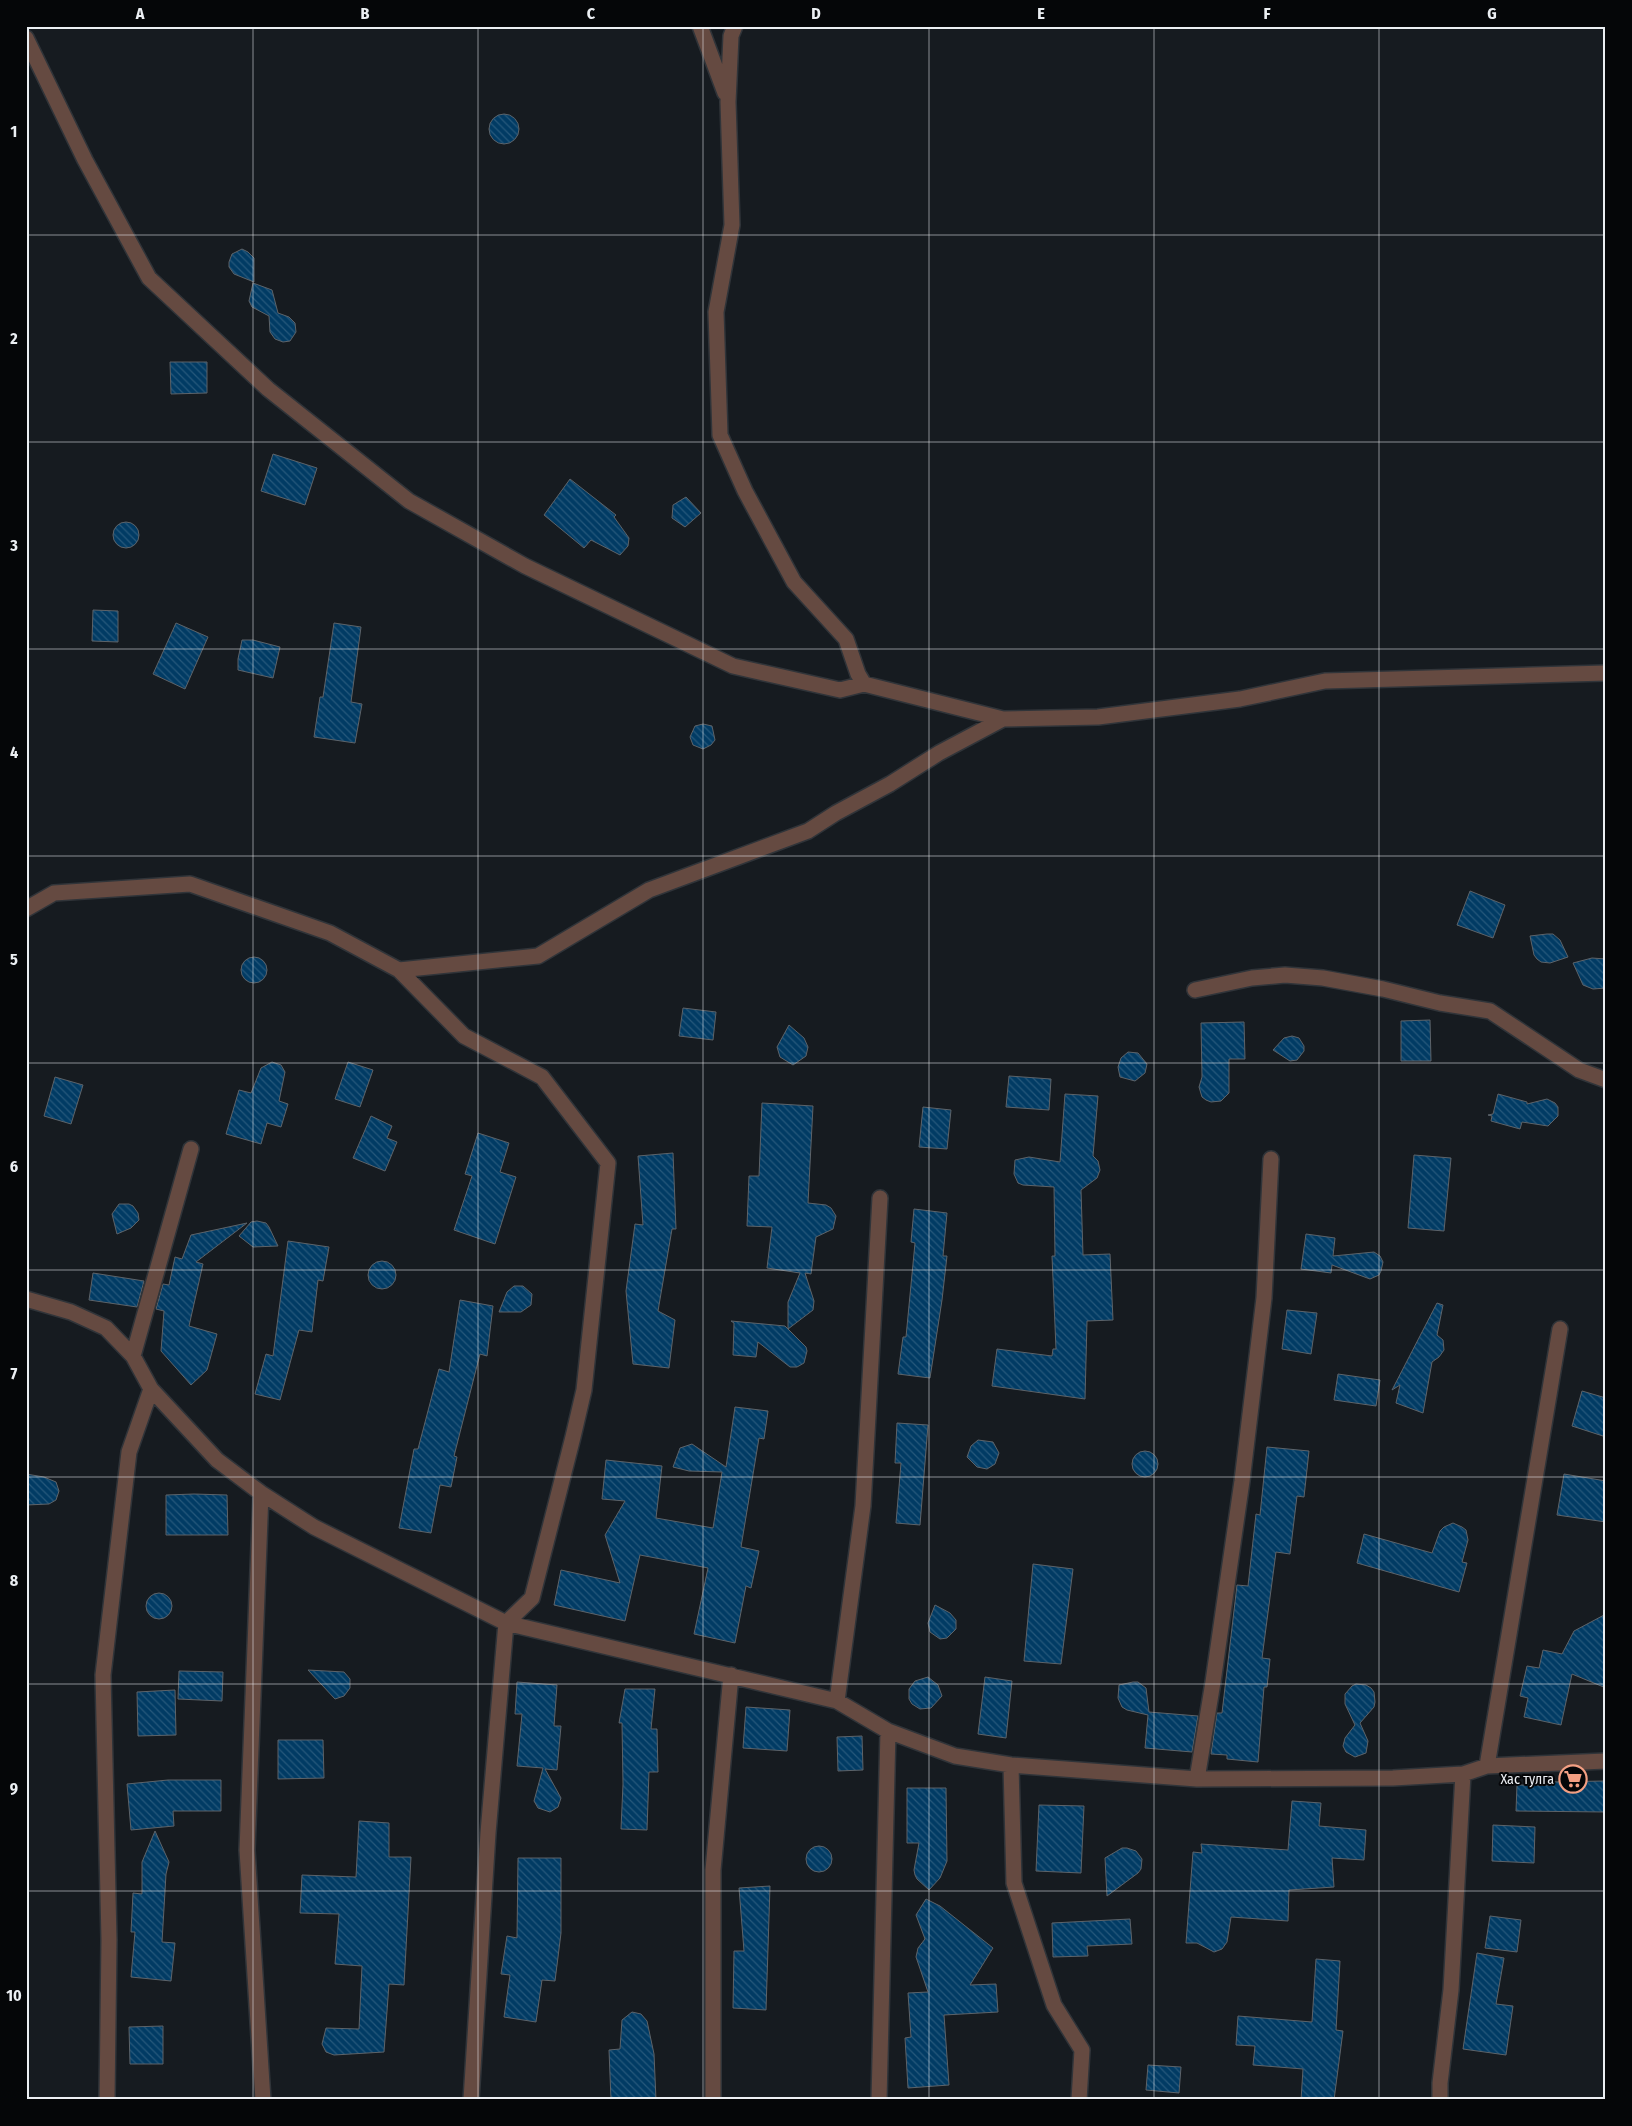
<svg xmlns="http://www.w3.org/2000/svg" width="1632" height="2126" font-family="'Fira Sans Condensed',sans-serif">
	<defs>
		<pattern id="building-back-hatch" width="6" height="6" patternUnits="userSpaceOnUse" patternTransform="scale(1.25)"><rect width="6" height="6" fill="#013b64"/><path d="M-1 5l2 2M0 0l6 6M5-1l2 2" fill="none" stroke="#26587b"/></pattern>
	</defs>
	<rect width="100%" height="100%" fill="#161b20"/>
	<!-- building -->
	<path fill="url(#building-back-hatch)" stroke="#5d6369" d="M489 129a15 15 0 1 1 30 0a15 15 0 1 1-30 0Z
		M 242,249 L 248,252 L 254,258 L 254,282 L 234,274 L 229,267 L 229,262 L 232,254 Z
		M 253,283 L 272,290 L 278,313 L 289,317 L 295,323 L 296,332 L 290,341 L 283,342 L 275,339 L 270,332 L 269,316 L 252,307 L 249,301 Z
		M 170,362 L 207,362 L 207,393 L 171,394 Z
		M 273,454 L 317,468 L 305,505 L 261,491 Z
		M 570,479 L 616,515 L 614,517 L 629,538 L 628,546 L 620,555 L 591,540 L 584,548 L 544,515 Z
		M 686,497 L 701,513 L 685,527 L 672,518 L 673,505 Z
		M113 535a13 13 0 1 1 26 0a13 13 0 1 1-26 0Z
		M 93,610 L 118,611 L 118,642 L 92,641 Z
		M 176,623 L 208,637 L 185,689 L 153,674 Z
		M 334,623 L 361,627 L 351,702 L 362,704 L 355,743 L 314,737 L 320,697 L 323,697 Z
		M 242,640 L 253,640 L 280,647 L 273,678 L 238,670 L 238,659 Z
		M 703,724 L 712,726 L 715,740 L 711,745 L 703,749 L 693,745 L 690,737 L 695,726 Z
		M 1470,891 L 1505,905 L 1493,938 L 1457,925 Z
		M 1547,934 L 1553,934 L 1560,940 L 1568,957 L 1550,963 L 1541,962 L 1537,959 L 1534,955 L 1530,936 Z
		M241 970a13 13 0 1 1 26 0a13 13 0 1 1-26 0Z
		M 1592,958 L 1606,959 L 1606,988 L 1593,989 L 1583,985 L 1573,963 Z
		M 683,1008 L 716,1012 L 713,1040 L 679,1036 Z
		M 1430,1020 L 1431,1061 L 1401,1061 L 1401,1021 Z
		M 1244,1022 L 1245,1059 L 1229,1059 L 1229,1093 L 1221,1101 L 1211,1102 L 1206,1100 L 1202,1097 L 1199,1087 L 1202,1077 L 1201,1023 Z
		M 789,1025 L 804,1038 L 808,1047 L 806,1056 L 793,1065 L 780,1057 L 777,1047 Z
		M 1292,1036 L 1299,1038 L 1304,1046 L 1304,1051 L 1297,1060 L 1290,1061 L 1273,1050 L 1284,1038 Z
		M 1128,1052 L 1138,1053 L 1147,1064 L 1145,1073 L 1135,1081 L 1120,1077 L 1118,1067 L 1121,1058 Z
		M 272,1062 L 281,1065 L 285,1072 L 279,1101 L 288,1104 L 281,1127 L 267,1123 L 261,1144 L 226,1134 L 239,1090 L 251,1093 L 261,1068 Z
		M 348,1062 L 373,1070 L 360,1107 L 335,1099 Z
		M 1009,1076 L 1051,1079 L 1049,1110 L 1006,1107 Z
		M 55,1077 L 83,1085 L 71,1124 L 44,1116 Z
		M 1065,1094 L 1098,1096 L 1093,1156 L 1098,1161 L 1100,1170 L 1097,1178 L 1081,1190 L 1083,1255 L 1110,1254 L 1113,1320 L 1087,1321 L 1085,1399 L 992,1386 L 997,1349 L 1052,1356 L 1053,1349 L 1056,1349 L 1052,1256 L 1055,1256 L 1054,1187 L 1023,1185 L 1018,1183 L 1014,1174 L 1015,1160 L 1029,1157 L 1060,1162 Z
		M 1498,1094 L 1527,1102 L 1527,1104 L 1547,1099 L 1555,1103 L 1558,1107 L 1558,1116 L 1548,1126 L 1522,1122 L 1520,1129 L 1491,1121 L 1492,1116 L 1488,1115 L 1493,1114 Z
		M 762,1103 L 813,1106 L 808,1203 L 826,1205 L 831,1208 L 836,1216 L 833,1229 L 816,1237 L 811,1274 L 805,1273 L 814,1301 L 813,1310 L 788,1329 L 806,1347 L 807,1351 L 804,1363 L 797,1367 L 790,1367 L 758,1342 L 756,1357 L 733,1355 L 734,1323 L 731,1321 L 785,1326 L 788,1329 L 788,1302 L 800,1273 L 767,1268 L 772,1227 L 747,1226 L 749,1176 L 759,1176 Z
		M 923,1107 L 951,1110 L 947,1149 L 919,1147 Z
		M 371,1116 L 392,1126 L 387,1138 L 397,1142 L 385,1171 L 353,1158 Z
		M 478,1133 L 509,1143 L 500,1172 L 516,1177 L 495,1244 L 454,1230 L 472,1176 L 465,1174 Z
		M 673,1153 L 676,1229 L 672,1229 L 658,1311 L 675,1320 L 669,1368 L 633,1364 L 626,1291 L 635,1224 L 643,1225 L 638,1156 Z
		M 1414,1155 L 1451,1158 L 1444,1231 L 1408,1228 Z
		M 119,1204 L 129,1204 L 133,1206 L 138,1213 L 139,1220 L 131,1228 L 117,1234 L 112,1214 Z
		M 914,1209 L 947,1213 L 943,1256 L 947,1256 L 942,1300 L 930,1378 L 898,1374 L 903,1337 L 906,1337 L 915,1243 L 911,1242 Z
		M 257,1221 L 266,1223 L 269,1227 L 278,1246 L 253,1247 L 239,1236 L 251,1222 Z
		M 247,1223 L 196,1262 L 203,1264 L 189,1326 L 217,1334 L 207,1370 L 191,1385 L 161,1351 L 164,1311 L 156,1309 L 163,1284 L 169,1285 L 175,1257 L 182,1259 L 191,1235 Z
		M 1306,1234 L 1335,1238 L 1333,1256 L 1374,1252 L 1380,1256 L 1383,1262 L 1381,1271 L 1379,1275 L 1370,1279 L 1332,1265 L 1331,1273 L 1301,1269 Z
		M 288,1241 L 329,1247 L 323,1281 L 318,1280 L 312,1332 L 299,1330 L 280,1400 L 255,1394 L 266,1354 L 273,1356 Z
		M368 1275a14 14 0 1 1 28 0a14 14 0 1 1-28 0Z
		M 93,1273 L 144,1281 L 137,1307 L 89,1300 Z
		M 514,1286 L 523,1286 L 532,1294 L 531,1305 L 521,1312 L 499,1312 L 507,1292 Z
		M 460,1300 L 493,1306 L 487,1356 L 480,1354 L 454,1456 L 457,1457 L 451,1487 L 440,1485 L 431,1533 L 399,1528 L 414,1449 L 418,1449 L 439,1369 L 449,1372 Z
		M 1437,1303 L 1443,1305 L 1437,1335 L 1443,1340 L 1444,1350 L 1439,1357 L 1432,1362 L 1423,1413 L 1396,1403 L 1400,1385 L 1392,1390 Z
		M 1287,1310 L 1317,1313 L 1311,1354 L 1282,1349 Z
		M 1338,1374 L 1380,1380 L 1376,1406 L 1334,1400 Z
		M 1582,1391 L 1606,1398 L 1606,1437 L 1572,1426 Z
		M 735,1407 L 768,1411 L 764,1439 L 759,1438 L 741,1547 L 759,1551 L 751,1588 L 746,1586 L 735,1643 L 694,1634 L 708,1568 L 640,1555 L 625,1621 L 554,1605 L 561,1570 L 620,1583 L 605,1535 L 625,1501 L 602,1499 L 606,1460 L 662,1466 L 656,1518 L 713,1528 L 722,1472 L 689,1471 L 673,1467 L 680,1448 L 692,1444 L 726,1467 Z
		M 897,1423 L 928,1425 L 920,1525 L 896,1523 L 901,1463 L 895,1463 Z
		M 978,1440 L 993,1442 L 999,1453 L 995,1464 L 987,1469 L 977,1467 L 967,1457 L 971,1446 Z
		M 1267,1447 L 1309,1451 L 1304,1497 L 1297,1496 L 1290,1554 L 1276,1552 L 1262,1658 L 1270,1659 L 1267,1687 L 1264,1687 L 1258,1762 L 1227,1759 L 1227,1755 L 1211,1754 L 1217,1713 L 1222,1713 L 1237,1585 L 1248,1586 L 1256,1514 L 1260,1515 Z
		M1132 1464a13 13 0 1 1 26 0a13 13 0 1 1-26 0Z
		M 26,1474 L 44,1477 L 56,1482 L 59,1491 L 56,1500 L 49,1504 L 26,1505 Z
		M 1564,1474 L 1606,1481 L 1606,1522 L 1557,1515 Z
		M 194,1494 L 227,1495 L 228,1535 L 166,1535 L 166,1495 Z
		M 1453,1523 L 1462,1527 L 1466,1530 L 1468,1540 L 1462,1562 L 1467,1563 L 1459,1592 L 1357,1563 L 1364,1534 L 1432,1553 L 1440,1531 L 1444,1527 Z
		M 1033,1564 L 1073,1569 L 1061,1664 L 1024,1661 Z
		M146 1606a13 13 0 1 1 26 0a13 13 0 1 1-26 0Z
		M 935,1605 L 950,1613 L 956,1620 L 956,1629 L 947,1638 L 940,1639 L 930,1632 L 928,1623 Z
		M 1606,1614 L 1606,1688 L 1572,1674 L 1561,1725 L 1524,1717 L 1528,1698 L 1520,1696 L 1527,1666 L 1539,1668 L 1543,1650 L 1562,1654 L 1574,1631 Z
		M 308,1670 L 344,1672 L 350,1679 L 350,1688 L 344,1696 L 335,1699 Z
		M 179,1671 L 223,1672 L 222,1701 L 178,1699 Z
		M 928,1677 L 938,1685 L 942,1696 L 931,1708 L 920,1709 L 912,1704 L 909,1699 L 909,1689 L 915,1681 Z
		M 985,1677 L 1012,1681 L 1006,1738 L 978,1734 Z
		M 517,1682 L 557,1685 L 554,1726 L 561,1726 L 557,1770 L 545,1769 L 561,1798 L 558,1807 L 550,1812 L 538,1808 L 534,1801 L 543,1768 L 517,1766 L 522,1714 L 515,1714 Z
		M 1133,1682 L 1138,1682 L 1146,1688 L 1149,1712 L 1198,1716 L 1192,1752 L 1145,1748 L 1148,1715 L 1127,1710 L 1122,1707 L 1118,1698 L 1119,1685 Z
		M 1356,1684 L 1366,1685 L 1371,1688 L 1374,1692 L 1375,1702 L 1374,1707 L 1360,1723 L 1368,1741 L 1366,1753 L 1355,1757 L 1346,1752 L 1343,1746 L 1345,1738 L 1355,1725 L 1345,1704 L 1345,1694 L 1352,1686 Z
		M 625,1689 L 655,1689 L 651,1729 L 657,1729 L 658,1772 L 649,1772 L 647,1830 L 621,1829 L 623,1784 L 622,1723 L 619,1723 Z
		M 175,1690 L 176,1735 L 138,1736 L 137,1692 Z
		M 746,1707 L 790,1710 L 787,1751 L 743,1748 Z
		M 862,1736 L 863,1770 L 838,1771 L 837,1737 Z
		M 278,1740 L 323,1740 L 324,1778 L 278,1779 Z
		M 168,1780 L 221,1780 L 221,1811 L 173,1811 L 174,1826 L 131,1830 L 127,1784 Z
		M 1604,1781 L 1604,1812 L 1516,1811 L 1517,1785 L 1551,1785 L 1551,1782 Z
		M 907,1788 L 946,1788 L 947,1861 L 940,1878 L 929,1890 L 917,1879 L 915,1875 L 914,1870 L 919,1843 L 907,1843 Z
		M 1292,1801 L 1321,1803 L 1319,1826 L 1366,1830 L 1364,1860 L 1332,1858 L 1334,1887 L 1289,1890 L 1288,1921 L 1231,1917 L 1227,1942 L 1222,1949 L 1214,1952 L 1197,1943 L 1186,1943 L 1193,1852 L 1202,1853 L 1201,1844 L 1288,1850 Z
		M 1039,1805 L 1084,1806 L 1081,1873 L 1036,1871 Z
		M 359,1821 L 389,1823 L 389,1857 L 411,1857 L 404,1985 L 389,1984 L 384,2052 L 334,2055 L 326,2052 L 322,2044 L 326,2028 L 359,2029 L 362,1966 L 335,1964 L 339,1914 L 300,1913 L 302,1875 L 356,1877 Z
		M 1493,1825 L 1535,1827 L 1534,1863 L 1492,1861 Z
		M 155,1831 L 169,1862 L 166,1874 L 162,1942 L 175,1943 L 171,1981 L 131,1977 L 135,1932 L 131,1932 L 133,1893 L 142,1894 L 142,1862 Z
		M806 1859a13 13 0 1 1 26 0a13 13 0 1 1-26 0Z
		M 1122,1848 L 1127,1848 L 1136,1851 L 1142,1859 L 1141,1869 L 1138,1873 L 1107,1896 L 1105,1858 Z
		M 518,1858 L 561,1858 L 561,1933 L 555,1981 L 542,1980 L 536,2022 L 504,2017 L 510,1975 L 501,1974 L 507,1936 L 517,1938 Z
		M 770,1886 L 766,2010 L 733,2008 L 734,1951 L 744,1951 L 739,1888 Z
		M 926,1899 L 940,1906 L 993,1948 L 970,1985 L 996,1984 L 998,2012 L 944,2015 L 949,2085 L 908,2088 L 905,2038 L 911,2037 L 908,1993 L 928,1992 L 916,1957 L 918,1948 L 925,1939 L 916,1915 Z
		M 1490,1916 L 1521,1920 L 1517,1952 L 1485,1948 Z
		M 1130,1919 L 1132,1944 L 1087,1946 L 1088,1956 L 1053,1957 L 1052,1923 Z
		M 1477,1953 L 1504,1958 L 1496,2004 L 1513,2006 L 1506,2055 L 1463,2049 Z
		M 1316,1959 L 1340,1961 L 1336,2030 L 1343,2031 L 1334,2100 L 1301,2100 L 1303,2069 L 1253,2065 L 1255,2046 L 1236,2045 L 1238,2016 L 1312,2022 Z
		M 632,2012 L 641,2014 L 647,2021 L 654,2054 L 656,2100 L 611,2100 L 609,2050 L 620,2049 L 622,2020 Z
		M 163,2026 L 163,2064 L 130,2064 L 129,2027 Z
		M 1148,2065 L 1181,2067 L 1179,2093 L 1146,2090 Z"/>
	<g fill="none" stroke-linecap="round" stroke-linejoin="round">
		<!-- minor casing -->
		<g stroke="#303439" stroke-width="18">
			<path id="minor" d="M 700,26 L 725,93
				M 735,26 L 731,36 L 728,102 L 732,225 L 716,312 L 720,435 L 745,491 L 794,582 L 846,639 L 858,674 L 864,684
				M 26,38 L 85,160 L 149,278 L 268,389 L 409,501 L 525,566 L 733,666 L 840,690 L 864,684 L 1003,719 L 1098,717 L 1240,699 L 1325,681 L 1606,673
				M 26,909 L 54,893 L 190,884 L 330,933 L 399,970 L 538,956 L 649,890 L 808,831 L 836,813 L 890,784 L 939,753 L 1003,719
				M 399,970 L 464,1036 L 542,1077 L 608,1163 L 584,1390 L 573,1437 L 532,1598 L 506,1623 L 488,1833 L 471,2100
				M 1195,990 L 1252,978 L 1285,975 L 1323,978 L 1383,989 L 1440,1003 L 1490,1011 L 1579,1070 L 1606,1080
				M 26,1299 L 71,1312 L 106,1328 L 133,1356 L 151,1389 L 217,1460 L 261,1493 L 314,1527 L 506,1623 L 837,1701 L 888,1731 L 955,1756 L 1011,1765 L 1197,1779 L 1393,1778 L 1463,1774 L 1487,1766 L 1606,1761
				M 133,1356 L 191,1149
				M 261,1493 L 247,1850 L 263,2100
				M 837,1701 L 863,1506 L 880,1198
				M 1011,1765 L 1014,1883 L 1054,2005 L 1082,2050 L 1079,2100
				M 1487,1766 L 1560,1329
				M 1197,1779 L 1213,1682 L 1242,1481 L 1264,1298 L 1271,1159
				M 107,2100 L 109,1940 L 103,1675 L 129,1452 L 151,1389
				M 713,2100 L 713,1870 L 731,1675
				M 879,2100 L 888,1731
				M 1440,2100 L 1440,2083 L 1451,1990 L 1463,1774"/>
		</g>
		<!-- minor -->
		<use href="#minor" stroke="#654a41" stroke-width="15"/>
	</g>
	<!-- grid -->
	<path fill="none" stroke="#eceff3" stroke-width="1" stroke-opacity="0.55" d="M 253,26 L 253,2100M 478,26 L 478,2100M 703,26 L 703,2100M 929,26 L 929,2100M 1154,26 L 1154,2100M 1379,26 L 1379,2100M 26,235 L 1606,235M 26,442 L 1606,442M 26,649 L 1606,649M 26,856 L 1606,856M 26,1063 L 1606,1063M 26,1270 L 1606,1270M 26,1477 L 1606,1477M 26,1684 L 1606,1684M 26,1891 L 1606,1891"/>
	<!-- icons -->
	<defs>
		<g id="supermarket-ring" transform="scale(1.4375)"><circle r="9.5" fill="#050608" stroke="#f39f83" stroke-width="1.5"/><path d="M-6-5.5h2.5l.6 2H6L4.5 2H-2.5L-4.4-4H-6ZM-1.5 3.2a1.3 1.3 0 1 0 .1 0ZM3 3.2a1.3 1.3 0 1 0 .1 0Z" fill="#f39f83"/></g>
	</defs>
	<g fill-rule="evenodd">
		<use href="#supermarket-ring" x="1573" y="1779"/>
	</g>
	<g text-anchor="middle" stroke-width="4" stroke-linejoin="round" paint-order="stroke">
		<!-- poi labels -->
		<g font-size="14" fill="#eceff3" stroke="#050608" text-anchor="end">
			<text x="1554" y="1784">Хас тулга</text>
		</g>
	</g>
	<!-- border -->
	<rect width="1632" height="2126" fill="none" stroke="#050608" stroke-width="55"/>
	<rect x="28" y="28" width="1576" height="2070" fill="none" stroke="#eceff3" stroke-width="2"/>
	<g font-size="16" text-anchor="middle" font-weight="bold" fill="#eceff3">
		<text x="140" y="19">A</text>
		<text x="365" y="19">B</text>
		<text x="591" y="19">C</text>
		<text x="816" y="19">D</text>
		<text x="1041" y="19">E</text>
		<text x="1267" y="19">F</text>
		<text x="1492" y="19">G</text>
		<text x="14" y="137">1</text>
		<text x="14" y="344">2</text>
		<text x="14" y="551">3</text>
		<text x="14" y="758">4</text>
		<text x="14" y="965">5</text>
		<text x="14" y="1172">6</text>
		<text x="14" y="1379">7</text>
		<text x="14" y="1586">8</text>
		<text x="14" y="1794">9</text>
		<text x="14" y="2001">10</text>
	</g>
</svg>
